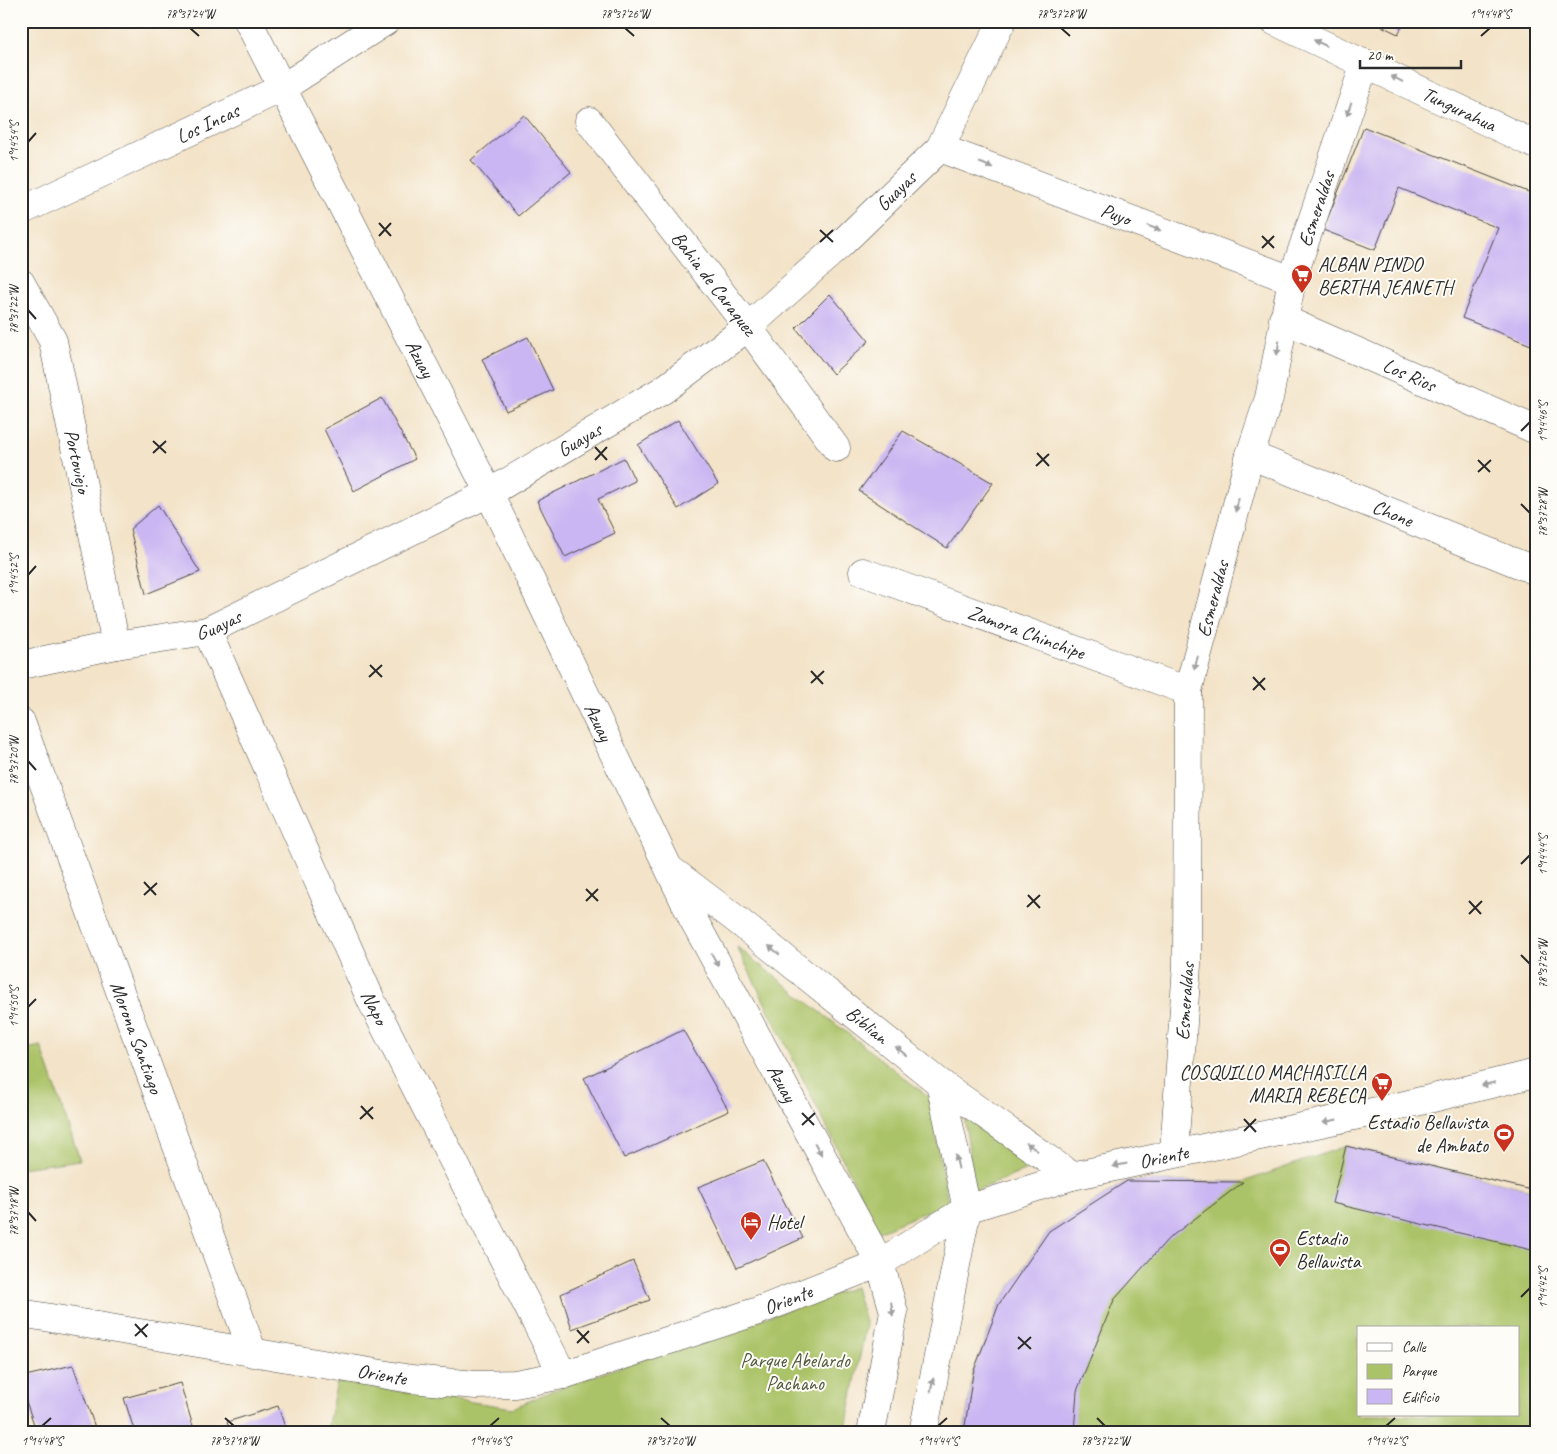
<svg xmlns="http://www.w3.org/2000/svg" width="1557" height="1454" font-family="Caveat,sans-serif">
	<rect width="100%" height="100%" fill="#fdfcf7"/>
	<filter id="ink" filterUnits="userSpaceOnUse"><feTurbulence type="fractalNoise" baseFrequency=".02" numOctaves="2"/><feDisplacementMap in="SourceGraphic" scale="10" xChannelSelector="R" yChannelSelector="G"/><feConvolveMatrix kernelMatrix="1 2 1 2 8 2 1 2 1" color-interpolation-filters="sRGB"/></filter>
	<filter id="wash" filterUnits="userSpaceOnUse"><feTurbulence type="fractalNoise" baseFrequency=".0096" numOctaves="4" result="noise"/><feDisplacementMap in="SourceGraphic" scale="20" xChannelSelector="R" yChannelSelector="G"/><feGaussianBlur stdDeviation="1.12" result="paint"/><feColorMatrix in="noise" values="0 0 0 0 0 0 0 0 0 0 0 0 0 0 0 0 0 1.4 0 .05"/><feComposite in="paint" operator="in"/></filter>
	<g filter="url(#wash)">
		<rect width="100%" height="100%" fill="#f3e3c8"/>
		<!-- green -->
		<path fill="#abc368" stroke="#6b774a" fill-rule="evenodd" d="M 737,947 L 929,1097 L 948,1202 L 879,1232 Z
			M 41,1046 L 80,1160 L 21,1168 L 21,1050 Z
			M 963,1109 L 1034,1167 L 975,1191 Z
			M 1346,1146 L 1536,1191 L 1536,1433 L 964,1433 L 973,1373 L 999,1304 L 1049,1231 L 1127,1181 L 1243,1182 ZM 1358,1328 L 1518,1328 L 1518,1415 L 1358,1415 Z
			M 855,1287 L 866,1325 L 845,1433 L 326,1433 L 337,1382 L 513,1408 L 556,1389 Z"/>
		<g id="blocks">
			<!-- building -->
			<path fill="#cab6f2" d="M 1371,21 L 1405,21 L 1398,34 Z
				M 524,115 L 571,172 L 518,216 L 471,160 Z
				M 1364,127 L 1536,195 L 1536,347 L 1462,318 L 1498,228 L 1399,188 L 1375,250 L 1323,230 Z
				M 830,294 L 869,341 L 833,374 L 796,328 Z
				M 528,337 L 553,390 L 506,411 L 482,359 Z
				M 382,398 L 415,459 L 354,491 L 324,429 Z
				M 678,420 L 718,484 L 678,509 L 638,445 Z
				M 903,431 L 993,483 L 947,548 L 859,491 Z
				M 624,458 L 635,481 L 598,499 L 615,533 L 565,557 L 537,501 Z
				M 158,505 L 200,572 L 146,594 L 130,529 Z
				M 683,1030 L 729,1111 L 624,1158 L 584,1078 Z
				M 1346,1146 L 1536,1191 L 1536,1251 L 1332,1203 Z
				M 763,1161 L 803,1238 L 737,1268 L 698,1187 Z
				M 1127,1181 L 1243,1182 L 1168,1239 L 1114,1300 L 1077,1391 L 1074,1433 L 964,1433 L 973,1373 L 999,1304 L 1049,1231 Z
				M 633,1261 L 650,1300 L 572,1329 L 561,1294 Z
				M 73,1365 L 97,1433 L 37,1433 L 21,1387 L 21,1377 Z
				M 180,1383 L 195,1433 L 135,1433 L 124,1398 Z
				M 278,1406 L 287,1433 L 231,1433 L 227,1422 Z"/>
		</g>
	</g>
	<g filter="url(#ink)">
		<use href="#blocks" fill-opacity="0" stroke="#494743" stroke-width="1"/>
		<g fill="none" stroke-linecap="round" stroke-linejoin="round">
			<!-- minor casing -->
			<g stroke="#494743" stroke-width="29">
				<g id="minor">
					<path id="s1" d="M 248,21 L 489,493 L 692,917 L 880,1263"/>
					<path id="s2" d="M 1274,21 L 1536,145"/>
					<path id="s3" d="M 589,121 L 748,327 L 836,448"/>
					<path id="s4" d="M 940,148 L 1292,280"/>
					<path id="s5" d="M 21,211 L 282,88 L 386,21"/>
					<path id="s6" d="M 21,283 L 53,341 L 116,645"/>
					<path id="s7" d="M 1283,319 L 1536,430"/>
					<path id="s8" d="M 1250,455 L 1536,571"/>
					<path id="s9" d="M 863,572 L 1188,691"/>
					<path id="s10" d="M 207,631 L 372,1002 L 563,1375"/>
					<path id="s11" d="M 21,665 L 116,645 L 207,631 L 489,493 L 663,390 L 748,327 L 842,243 L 940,148 L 1002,21"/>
					<path id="s12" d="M 21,722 L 253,1353"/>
					<path id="s13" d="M 671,870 L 737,920 L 940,1083 L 1072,1176"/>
					<path d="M 940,1083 L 967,1209"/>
					<path id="s14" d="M 1174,1153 L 1187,965 L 1188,691 L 1250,455 L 1269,398 L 1292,280 L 1365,63"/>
				</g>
			</g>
			<!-- major casing -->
			<g stroke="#494743" stroke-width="29">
				<g id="major">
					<path id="s15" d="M 21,1313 L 411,1379 L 476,1385 L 515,1384 L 563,1375 L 758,1311 L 880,1263 L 967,1209 L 1072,1176 L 1396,1107 L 1536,1073"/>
					<path d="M 871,1433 L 894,1312 L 880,1263"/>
					<path d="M 923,1433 L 967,1209"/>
				</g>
			</g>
			<!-- minor -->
			<use href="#minor" stroke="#fff" stroke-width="28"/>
			<!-- major -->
			<use href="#major" stroke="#fff" stroke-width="28"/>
		</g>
		<!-- one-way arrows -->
		<defs><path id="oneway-solid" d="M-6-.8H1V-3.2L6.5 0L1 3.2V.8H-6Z" transform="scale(1.25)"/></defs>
		<g fill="#a0a0a0">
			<use href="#oneway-solid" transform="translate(1320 43) rotate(-155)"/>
			<use href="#oneway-solid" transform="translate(1397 79) rotate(-154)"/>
			<use href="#oneway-solid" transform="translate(1349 109) rotate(109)"/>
			<use href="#oneway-solid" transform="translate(986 165) rotate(21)"/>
			<use href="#oneway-solid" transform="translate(1154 228) rotate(21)"/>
			<use href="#oneway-solid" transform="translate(1278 348) rotate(100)"/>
			<use href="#oneway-solid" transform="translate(1237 505) rotate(104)"/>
			<use href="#oneway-solid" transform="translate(1196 663) rotate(105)"/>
			<use href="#oneway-solid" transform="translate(774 950) rotate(-141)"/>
			<use href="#oneway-solid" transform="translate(715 960) rotate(61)"/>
			<use href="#oneway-solid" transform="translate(901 1051) rotate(-141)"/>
			<use href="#oneway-solid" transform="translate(1488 1084) rotate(166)"/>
			<use href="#oneway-solid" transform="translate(1330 1121) rotate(168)"/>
			<use href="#oneway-solid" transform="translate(1032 1147) rotate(-145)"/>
			<use href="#oneway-solid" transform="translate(818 1149) rotate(61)"/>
			<use href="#oneway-solid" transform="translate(957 1162) rotate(-102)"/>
			<use href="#oneway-solid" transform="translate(1120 1165) rotate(168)"/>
			<use href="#oneway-solid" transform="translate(892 1309) rotate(83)"/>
			<use href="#oneway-solid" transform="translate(932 1385) rotate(-79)"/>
		</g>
	</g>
	<!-- ticks -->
	<path fill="none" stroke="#2b2b2b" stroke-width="2" d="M 190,28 L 199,36M 625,28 L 634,36M 1061,28 L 1070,36M 1481,36 L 1490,28M 28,142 L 36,133M 379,223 L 391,236M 820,230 L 833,242M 379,236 L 391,223M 1262,236 L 1274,248M 820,242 L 833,230M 1262,248 L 1274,236M 28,310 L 36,319M 1521,431 L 1530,422M 153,441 L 166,453M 595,447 L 607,460M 153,453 L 166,441M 1037,453 L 1049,466M 595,460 L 607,447M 1478,460 L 1490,472M 1036,466 L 1049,454M 1478,472 L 1491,460M 1521,504 L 1530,513M 28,575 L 36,566M 370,665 L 382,677M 811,671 L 823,684M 369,677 L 382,665M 1253,677 L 1265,690M 811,683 L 824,671M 1253,690 L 1265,678M 28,761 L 36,770M 1521,864 L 1530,855M 144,882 L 156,895M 586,889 L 598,901M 144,895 L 157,883M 1028,895 L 1040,908M 586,901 L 598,889M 1469,901 L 1481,914M 1027,907 L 1040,895M 1469,914 L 1482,901M 1521,955 L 1530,964M 28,1007 L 36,999M 361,1106 L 373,1119M 802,1113 L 814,1125M 360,1119 L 373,1107M 1244,1119 L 1256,1132M 802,1125 L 815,1113M 1244,1131 L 1256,1119M 28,1212 L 36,1221M 1521,1297 L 1530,1288M 135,1324 L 147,1337M 577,1330 L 589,1343M 135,1336 L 148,1324M 1018,1337 L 1031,1349M 577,1343 L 589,1331M 1018,1349 L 1031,1337M 225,1418 L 234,1426M 661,1418 L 670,1426M 1097,1418 L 1105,1426M 42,1426 L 51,1418M 490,1426 L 499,1418M 938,1426 L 947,1418M 1386,1426 L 1395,1418"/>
	<!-- icons -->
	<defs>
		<g id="supermarket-pin" transform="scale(1.125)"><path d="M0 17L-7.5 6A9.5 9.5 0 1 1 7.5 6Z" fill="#c8321e" stroke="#fdfcf7"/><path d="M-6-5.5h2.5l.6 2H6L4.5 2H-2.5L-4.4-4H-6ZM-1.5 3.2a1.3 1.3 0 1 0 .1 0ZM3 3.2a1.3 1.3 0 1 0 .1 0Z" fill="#fff"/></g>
		<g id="stadium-pin" transform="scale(1.125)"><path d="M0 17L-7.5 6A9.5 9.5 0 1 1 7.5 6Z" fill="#c8321e" stroke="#fdfcf7"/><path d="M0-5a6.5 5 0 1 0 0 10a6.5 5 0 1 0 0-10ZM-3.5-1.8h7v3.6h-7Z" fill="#fff"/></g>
		<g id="hotel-pin" transform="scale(1.125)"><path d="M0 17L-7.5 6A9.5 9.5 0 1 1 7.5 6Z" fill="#c8321e" stroke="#fdfcf7"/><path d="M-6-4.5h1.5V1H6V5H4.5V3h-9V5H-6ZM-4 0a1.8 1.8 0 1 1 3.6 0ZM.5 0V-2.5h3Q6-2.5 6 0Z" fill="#fff"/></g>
	</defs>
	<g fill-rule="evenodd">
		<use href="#supermarket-pin" x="1302" y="275"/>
		<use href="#supermarket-pin" x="1382" y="1083"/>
		<use href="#stadium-pin" x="1504" y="1134"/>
		<use href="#hotel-pin" x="751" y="1222"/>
		<use href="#stadium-pin" x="1280" y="1249"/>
	</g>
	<g text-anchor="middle" stroke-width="4" stroke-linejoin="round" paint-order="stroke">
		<!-- street labels -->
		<g font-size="20" fill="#2b2b2b" stroke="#fdfcf7">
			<text dy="7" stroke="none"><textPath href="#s2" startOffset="205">Tungurahua</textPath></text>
			<text dy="7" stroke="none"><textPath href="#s5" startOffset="206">Los Incas</textPath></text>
			<text dy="7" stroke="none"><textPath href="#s11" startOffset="1012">Guayas</textPath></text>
			<text dy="7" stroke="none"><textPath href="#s14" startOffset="962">Esmeraldas</textPath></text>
			<text dy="7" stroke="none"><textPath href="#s4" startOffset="188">Puyo</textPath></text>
			<text dy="7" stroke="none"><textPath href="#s3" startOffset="205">Bahia de Caraquez</textPath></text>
			<text dy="7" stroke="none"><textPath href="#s1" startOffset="379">Azuay</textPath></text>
			<text dy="7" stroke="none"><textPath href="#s7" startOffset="138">Los Rios</textPath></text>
			<text dy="7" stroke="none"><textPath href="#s11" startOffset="608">Guayas</textPath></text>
			<text dy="7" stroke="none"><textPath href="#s6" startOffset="189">Portoviejo</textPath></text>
			<text dy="7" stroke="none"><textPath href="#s8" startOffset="154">Chone</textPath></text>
			<text dy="7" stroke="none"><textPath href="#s14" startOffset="558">Esmeraldas</textPath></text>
			<text dy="7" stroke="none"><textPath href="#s11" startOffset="202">Guayas</textPath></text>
			<text dy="7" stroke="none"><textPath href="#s9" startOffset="174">Zamora Chinchipe</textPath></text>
			<text dy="7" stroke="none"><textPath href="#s1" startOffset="784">Azuay</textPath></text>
			<text dy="7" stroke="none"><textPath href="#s14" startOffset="152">Esmeraldas</textPath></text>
			<text dy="7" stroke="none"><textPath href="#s10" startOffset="412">Napo</textPath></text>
			<text dy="7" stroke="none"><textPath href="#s13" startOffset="250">Biblian</textPath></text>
			<text dy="7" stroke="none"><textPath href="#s12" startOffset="336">Morona Santiago</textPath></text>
			<text dy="7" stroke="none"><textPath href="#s1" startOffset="1189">Azuay</textPath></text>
			<text dy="7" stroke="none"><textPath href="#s15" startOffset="1191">Oriente</textPath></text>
			<text dy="7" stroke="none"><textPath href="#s15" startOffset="786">Oriente</textPath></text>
			<text dy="7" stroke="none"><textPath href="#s15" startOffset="366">Oriente</textPath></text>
		</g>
		<!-- poi labels -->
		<g font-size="20" fill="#2b2b2b" stroke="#fdfcf7" text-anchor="start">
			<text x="1318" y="271">ALBAN PINDO<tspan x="1318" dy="23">BERTHA JEANETH</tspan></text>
			<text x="1366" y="1079" text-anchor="end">COSQUILLO MACHASILLA<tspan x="1366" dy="23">MARIA REBECA</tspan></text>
			<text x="1488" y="1129" text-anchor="end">Estadio Bellavista<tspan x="1488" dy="23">de Ambato</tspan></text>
			<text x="767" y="1229">Hotel</text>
			<text x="1296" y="1245">Estadio<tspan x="1296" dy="23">Bellavista</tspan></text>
		</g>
		<!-- park labels -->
		<g font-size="20" fill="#51593d" stroke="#fdfcf7">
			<text x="795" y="1367">Parque Abelardo<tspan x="795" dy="23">Pachano</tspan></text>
		</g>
	</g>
	<!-- margin -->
	<rect width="1557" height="1454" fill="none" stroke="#fdfcf7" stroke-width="55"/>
	<!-- legend -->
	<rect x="1357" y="1326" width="162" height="90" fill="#fdfcf7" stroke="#a9a8a5"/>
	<rect x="1367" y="1343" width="25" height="8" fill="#ffffff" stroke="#a9a8a5"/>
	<text x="1402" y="1352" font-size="15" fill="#2b2b2b">Calle</text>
	<rect x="1367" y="1364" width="25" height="15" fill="#abc368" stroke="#a9a8a5"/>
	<text x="1402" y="1376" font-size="15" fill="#2b2b2b">Parque</text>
	<rect x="1367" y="1389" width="25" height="15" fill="#cab6f2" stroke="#a9a8a5"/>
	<text x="1402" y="1402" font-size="15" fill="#2b2b2b">Edificio</text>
	<!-- scale -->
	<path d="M1360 60v8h101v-8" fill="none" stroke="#2b2b2b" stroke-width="2.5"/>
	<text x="1367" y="60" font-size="15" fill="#2b2b2b" stroke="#fdfcf7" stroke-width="4" paint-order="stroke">20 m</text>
	<rect x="28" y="28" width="1502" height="1398" fill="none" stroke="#2b2b2b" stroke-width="2"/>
	<g font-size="12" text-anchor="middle" fill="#2b2b2b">
		<text x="190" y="18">78°37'24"W</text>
		<text x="625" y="18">78°37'26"W</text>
		<text x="1061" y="18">78°37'28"W</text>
		<text x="1490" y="18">1°14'48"S</text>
		<text transform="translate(14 142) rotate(-90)" y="4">1°14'54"S</text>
		<text transform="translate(14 310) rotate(-90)" y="4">78°37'22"W</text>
		<text transform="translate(1543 422) rotate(-90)" y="4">1°14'46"S</text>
		<text transform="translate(1543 513) rotate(-90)" y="4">78°37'28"W</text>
		<text transform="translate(14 575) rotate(-90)" y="4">1°14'52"S</text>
		<text transform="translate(14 761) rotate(-90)" y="4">78°37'20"W</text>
		<text transform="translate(1543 855) rotate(-90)" y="4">1°14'44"S</text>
		<text transform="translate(1543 964) rotate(-90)" y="4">78°37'26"W</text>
		<text transform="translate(14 1007) rotate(-90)" y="4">1°14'50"S</text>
		<text transform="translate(14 1212) rotate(-90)" y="4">78°37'18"W</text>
		<text transform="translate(1543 1288) rotate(-90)" y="4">1°14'42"S</text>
		<text x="42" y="1445">1°14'48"S</text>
		<text x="234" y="1445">78°37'18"W</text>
		<text x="490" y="1445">1°14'46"S</text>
		<text x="670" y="1445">78°37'20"W</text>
		<text x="938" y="1445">1°14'44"S</text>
		<text x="1105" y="1445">78°37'22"W</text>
		<text x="1386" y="1445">1°14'42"S</text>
	</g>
</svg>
